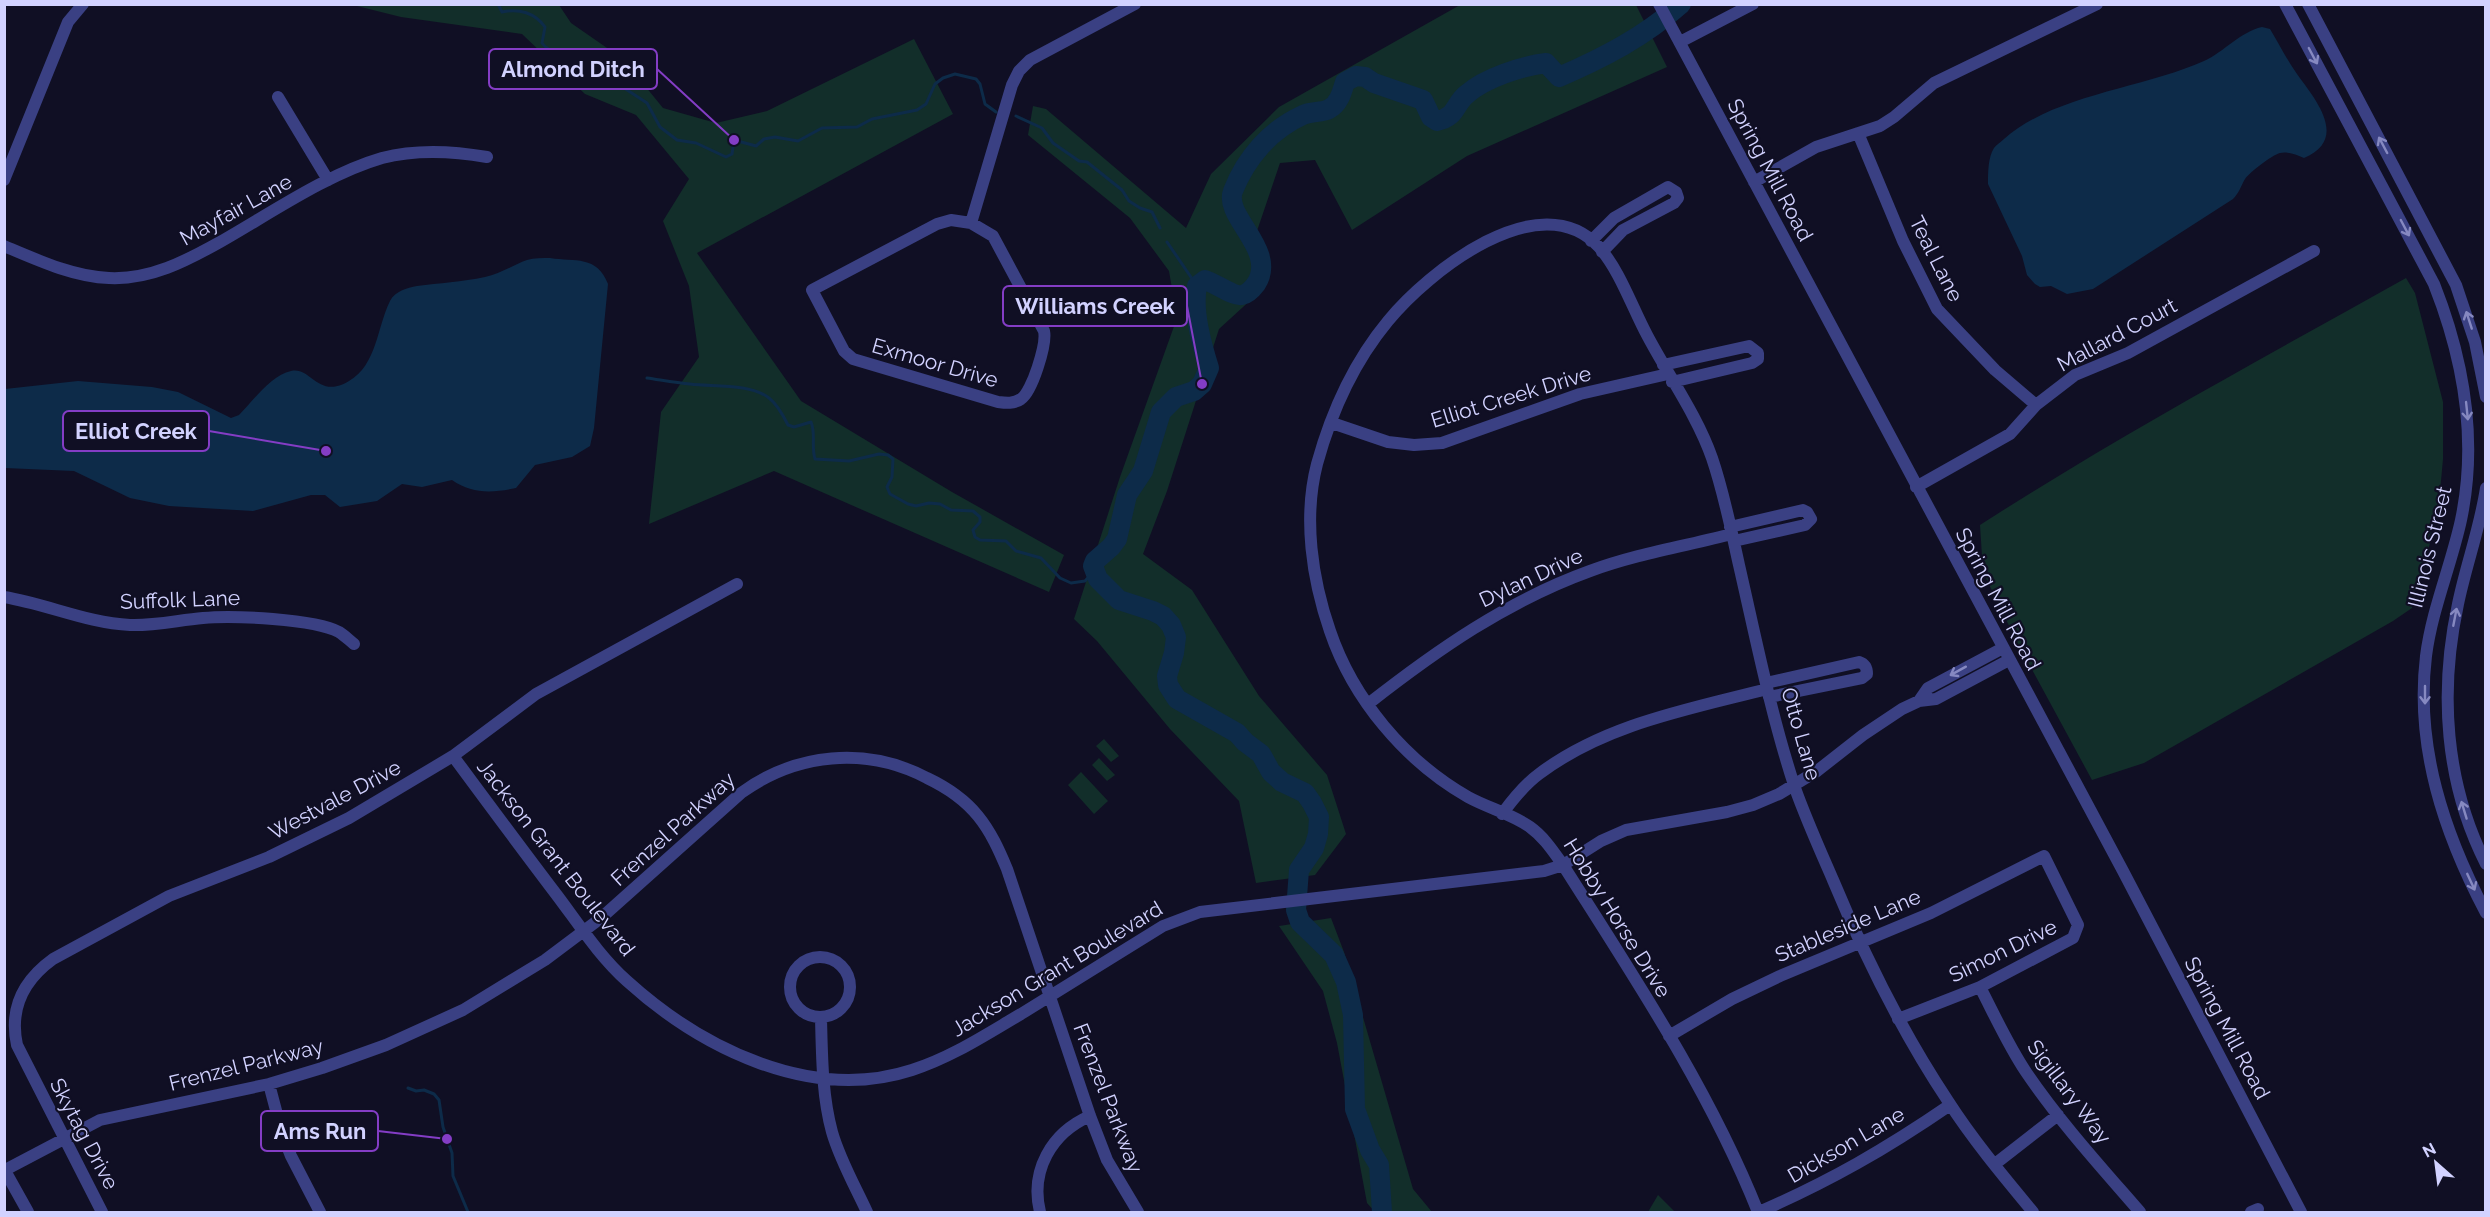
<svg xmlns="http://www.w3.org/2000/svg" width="2490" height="1217" font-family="Raleway,sans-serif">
	<rect width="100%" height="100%" fill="#100f24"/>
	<!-- green -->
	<path fill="#122e2a" d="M 353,5 L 559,5 L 571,23 L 623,59 L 663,108 L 716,123 L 767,111 L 914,39 L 953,114 L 697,253 L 801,401 L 952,492 L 1064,555 L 1049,592 L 774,471 L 649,524 L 661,412 L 699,357 L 689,286 L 663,221 L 689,179 L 636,115 L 585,94 L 522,34 L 401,17 Z
		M 1460,5 L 1636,5 L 1667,67 L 1467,156 L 1352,230 L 1315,160 L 1280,163 L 1257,231 L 1266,286 L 1219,329 L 1167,491 L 1143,554 L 1192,590 L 1259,696 L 1327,775 L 1346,834 L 1315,875 L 1256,883 L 1239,801 L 1170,729 L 1097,641 L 1074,619 L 1120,477 L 1177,318 L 1169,271 L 1130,218 L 1028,135 L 1033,106 L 1046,109 L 1186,228 L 1211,174 L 1279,107 Z
		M 2406,278 L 2415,293 L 2443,402 L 2443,459 L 2438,514 L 2412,608 L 2393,621 L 2144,763 L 2092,780 L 2016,640 L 1983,572 L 1980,525 C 2118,436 2263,358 2406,278 Z
		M 1104,739 L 1119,756 L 1111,762 L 1096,746 Z
		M 1099,758 L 1115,775 L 1107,781 L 1092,765 Z
		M 1081,772 L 1108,801 L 1094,814 L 1068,785 Z
		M 1331,918 L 1344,952 L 1413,1189 L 1432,1212 L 1375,1212 L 1367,1203 L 1337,1043 L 1323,991 L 1279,926 Z
		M 1658,1195 L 1675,1212 L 1648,1212 Z"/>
	<!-- water -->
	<path fill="#0d2b49" d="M 2262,27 L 2270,29 C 2279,44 2287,60 2297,74 C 2316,100 2349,139 2304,158 C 2297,155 2287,151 2280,153 C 2272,155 2250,172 2245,179 C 2241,186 2239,193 2233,199 L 2093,289 L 2067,294 L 2051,286 L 2040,287 L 2035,284 L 2027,275 L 2022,256 L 1988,184 C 1988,173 1988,157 1994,148 C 1996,145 2001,142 2004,139 C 2053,95 2144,88 2204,61 C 2224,52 2240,32 2262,27 Z
		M 550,258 C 575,262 597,255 608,284 L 594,428 L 590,446 L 572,457 L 535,465 L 516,488 C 492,493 472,494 452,480 L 422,487 L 402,484 L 377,501 L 340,507 L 325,495 L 311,495 L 253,511 L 169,506 L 130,498 L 74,471 L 5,468 L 5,389 L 78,381 L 152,387 L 178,392 L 231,418 L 239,415 C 253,401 271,375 291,371 C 311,366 318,400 349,381 C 377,365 377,327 390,301 C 395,291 407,288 417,286 C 439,283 462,282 485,277 C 500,274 513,265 527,260 C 534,258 543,258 550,258 Z"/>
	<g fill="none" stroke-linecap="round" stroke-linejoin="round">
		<!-- stream -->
		<path stroke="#0d2b49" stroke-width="3" d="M 396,4 L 409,4
			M 498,4 L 502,12 C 519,8 535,13 545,27 L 542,43 C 554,60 580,45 594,64 C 596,67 598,73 599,77 L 621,86 L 647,103 L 660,127 L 677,140 L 696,143 L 726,157 L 732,154 L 734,140 L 756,146 L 764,139 L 775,137 L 798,141 L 822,128 L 857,127 L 872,119 L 917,110 L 926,104 L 935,84 L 943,78 L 955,74 L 976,79 L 980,84 L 985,104 L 996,112
			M 1016,116 L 1042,128 L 1053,143 L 1079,161 L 1087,162 L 1122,190 L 1129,201 L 1140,208 L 1152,212 L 1160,228
			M 1167,242 L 1197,286
			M 647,378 C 661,380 676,383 690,384 C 712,387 750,383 769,398 C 777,404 783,415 788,425 L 794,427 L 811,422 C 816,434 811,446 815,459 L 849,461 L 879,454 L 888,455 L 893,459 L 892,477 L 887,487 L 890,494 L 908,504 L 916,506 L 929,503 L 940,504 L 951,510 L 973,511 L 980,517 L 980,522 L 973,530 L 975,537 L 980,540 L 1006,541 L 1016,551 L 1041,558 L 1060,578 L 1071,583 L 1085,581 L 1094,571
			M 408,1088 L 416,1091 L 424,1090 L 434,1094 L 439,1100 L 443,1127 L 452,1153 L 453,1176 L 468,1212"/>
		<!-- river -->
		<path stroke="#0d2b49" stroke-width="20" d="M 1382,1212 L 1379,1165 L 1370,1150 L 1355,1109 L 1353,1015 L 1346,982 L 1334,955 L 1300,922 L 1296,910 L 1299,870 L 1314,848 L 1318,834 L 1319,817 L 1312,803 L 1305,793 L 1282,782 L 1271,772 L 1261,754 L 1245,742 L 1237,733 L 1177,699 L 1168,685 L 1167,676 L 1174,653 L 1176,637 L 1171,625 L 1163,616 L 1153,611 L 1119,600 L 1098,579 L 1093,566 L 1095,561 L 1111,547 L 1117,539 L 1127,495 L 1143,471 L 1161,412 L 1176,397 L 1194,391 L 1202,384 L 1209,368 C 1202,345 1192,311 1197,286 L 1205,280 C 1215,283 1234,297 1242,295 C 1248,294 1253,288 1256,284 C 1278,250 1223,217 1233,191 C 1246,158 1270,130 1303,115 C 1311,111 1322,113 1329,109 C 1339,104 1342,92 1345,82 L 1356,76 L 1365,77 L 1374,83 L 1423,100 L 1431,117 L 1437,121 C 1457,117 1454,104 1467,94 C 1485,78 1522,66 1546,63 L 1559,77 C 1603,58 1644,37 1681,4"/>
		<!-- minor -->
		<path stroke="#3a4083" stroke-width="12" d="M 1659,4 L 2123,871 L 2301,1212
			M 2285,4 L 2434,284 C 2464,360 2478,439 2461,520 C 2451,566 2432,609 2426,656 C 2415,747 2444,833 2486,913
			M 2308,4 L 2456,285 L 2475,342 L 2486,397
			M 1680,42 L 1753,4
			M 278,97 L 328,180
			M 1858,133 L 1903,241 L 1937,309 L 1995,370 L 2036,405
			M 4,180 L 68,22 L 83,4
			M 1754,182 L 1816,147 L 1880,126 L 1894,117 L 1934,83 L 2097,4
			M 951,220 L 971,223 L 993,236 L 1044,331 C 1047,344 1032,392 1021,399 C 1014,404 1006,403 998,402 L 853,359 L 844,351 L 812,290 L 937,224 Z
			M 971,223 L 1012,85 L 1019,71 L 1030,60 L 1135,4
			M 1591,241 L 1614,218 L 1668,187 L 1676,192 L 1678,198 L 1674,203 L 1623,230 L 1602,252
			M 4,246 C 37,260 74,277 109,278 C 150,280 186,261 220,242 C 271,213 327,174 382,158 C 416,149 453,151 487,157
			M 1663,365 L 1749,346 L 1758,353 L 1758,359 L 1752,363 L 1672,382
			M 1332,423 L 1388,442 L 1414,445 L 1442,443 L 1580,394 L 1668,374
			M 1916,487 L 2010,434 L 2036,405 L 2075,375 L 2128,353 L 2314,251
			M 2486,488 C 2480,528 2466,565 2458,604 C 2439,692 2445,783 2486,864
			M 1730,527 L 1803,510 L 1807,512 L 1811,519 L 1805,525 L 1734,541
			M 4,597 C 47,604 87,623 130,625 C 154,626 179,620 203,618 C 232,615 315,619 339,632 C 344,635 349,640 354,644
			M 1766,683 L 1859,662 C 1865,664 1867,667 1867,674 L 1862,678 L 1769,697
			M 1919,701 L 1928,688 L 2003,648
			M 1368,704 C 1437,650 1507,601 1590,571 C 1636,554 1685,546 1732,534
			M 453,756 C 487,802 521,848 556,894 C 578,923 599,956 627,981 C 701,1048 811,1103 912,1070 C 952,1057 985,1035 1021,1014 C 1068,985 1116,955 1163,926 L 1200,912 L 1544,871 L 1563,865 L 1601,841 L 1626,830 L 1727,812 L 1753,805 L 1779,794 L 1817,771 L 1863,735 L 1902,709 L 1919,701 L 1936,699 L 2009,660
			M 1502,814 C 1513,799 1524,785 1539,774 C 1605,724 1690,709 1767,689
			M790 987a30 30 0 1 1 60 0a30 30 0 1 1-60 0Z
			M 1980,987 C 1995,1016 2008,1045 2026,1072 C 2060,1122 2101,1167 2140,1212
			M 821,1018 C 822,1056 822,1095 832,1132 C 840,1160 855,1186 867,1212
			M 1669,1036 L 1732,999 L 1780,976 L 1931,913 L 2044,856 L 2078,925 L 2073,938 L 1980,987 L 1898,1019
			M 269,1084 L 282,1133 L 291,1156 L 320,1212
			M 1995,1164 L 2058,1115
			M 4,1169 L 28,1212
			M 5,1170 L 100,1120 L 269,1084 L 322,1068 L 386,1045 L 463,1010 L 545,960 L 601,918 L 741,793 C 796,753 866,746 927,778 C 946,787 965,800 978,816 C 991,832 999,850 1007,869 L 1090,1116 L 1107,1160 L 1138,1212
			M 102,1212 L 17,1045 C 9,1008 24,980 53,959 L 169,896 L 269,857 L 349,818 L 453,756 L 536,694 L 737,584
			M 1040,1212 C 1030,1171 1051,1133 1090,1116
			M 1758,1212 C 1709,1089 1634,977 1563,865 C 1553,851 1544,837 1530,827 C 1512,814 1488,808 1468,797 C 1405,761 1353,699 1330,631 C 1312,579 1303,518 1317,464 C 1331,413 1354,362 1388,321 C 1427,273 1540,182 1599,247 C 1620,271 1632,307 1647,335 C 1668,375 1697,415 1712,458 C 1724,493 1731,529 1739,565 C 1756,639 1771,715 1795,788 C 1806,819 1820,850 1833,880 C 1865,957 1902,1032 1948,1101 C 1973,1140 2004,1177 2033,1212
			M 1759,1212 C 1830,1181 1886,1149 1950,1105
			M 2251,1212 L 2258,1209"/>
	</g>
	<!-- one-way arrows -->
	<defs><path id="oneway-shaft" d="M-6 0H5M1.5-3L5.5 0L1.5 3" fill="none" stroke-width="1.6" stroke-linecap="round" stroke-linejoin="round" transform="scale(1.5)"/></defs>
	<g stroke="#8689c1">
		<use href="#oneway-shaft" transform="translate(2313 56) rotate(62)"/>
		<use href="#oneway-shaft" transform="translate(2383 145) rotate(-118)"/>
		<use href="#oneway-shaft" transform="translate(2405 228) rotate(62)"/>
		<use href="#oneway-shaft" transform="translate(2469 320) rotate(-108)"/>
		<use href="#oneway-shaft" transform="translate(2467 411) rotate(84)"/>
		<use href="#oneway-shaft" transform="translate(2455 617) rotate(-79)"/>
		<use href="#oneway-shaft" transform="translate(1958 671) rotate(151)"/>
		<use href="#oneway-shaft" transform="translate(2425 695) rotate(90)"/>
		<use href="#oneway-shaft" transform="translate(2464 810) rotate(-107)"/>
		<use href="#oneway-shaft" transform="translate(2471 882) rotate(65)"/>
	</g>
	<g text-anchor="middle" stroke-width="4.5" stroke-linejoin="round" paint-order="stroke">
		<!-- street labels -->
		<g font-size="21" fill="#d2d2ff" stroke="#100f24">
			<text transform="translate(1770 170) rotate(62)" y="7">Spring Mill Road</text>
			<text transform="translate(236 210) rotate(-29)" y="7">Mayfair Lane</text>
			<text transform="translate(1936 259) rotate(63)" y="7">Teal Lane</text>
			<text transform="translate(2117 335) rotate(-28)" y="7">Mallard Court</text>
			<text transform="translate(935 363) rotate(16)" y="7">Exmoor Drive</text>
			<text transform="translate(1511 397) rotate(-17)" y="7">Elliot Creek Drive</text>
			<text transform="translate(2430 547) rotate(-76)" y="7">Illinois Street</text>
			<text transform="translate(1531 578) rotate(-25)" y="7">Dylan Drive</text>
			<text transform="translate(1998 599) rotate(62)" y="7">Spring Mill Road</text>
			<text transform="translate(180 600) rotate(-2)" y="7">Suffolk Lane</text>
			<text transform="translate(1801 734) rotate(74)" y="7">Otto Lane</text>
			<text transform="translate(335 800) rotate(-28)" y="7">Westvale Drive</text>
			<text transform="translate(673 829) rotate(-42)" y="7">Frenzel Parkway</text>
			<text transform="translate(556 858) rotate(52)" y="7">Jackson Grant Boulevard</text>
			<text transform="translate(1617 918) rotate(58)" y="7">Hobby Horse Drive</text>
			<text transform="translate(1848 926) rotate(-23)" y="7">Stableside Lane</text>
			<text transform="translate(2003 951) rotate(-26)" y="7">Simon Drive</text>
			<text transform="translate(1057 969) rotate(-31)" y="7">Jackson Grant Boulevard</text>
			<text transform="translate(2227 1028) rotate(62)" y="7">Spring Mill Road</text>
			<text transform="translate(246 1065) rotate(-14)" y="7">Frenzel Parkway</text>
			<text transform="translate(2069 1092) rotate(53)" y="7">Sigillary Way</text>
			<text transform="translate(1108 1098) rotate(69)" y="7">Frenzel Parkway</text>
			<text transform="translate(84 1134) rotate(62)" y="7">Skytag Drive</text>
			<text transform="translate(1846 1145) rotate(-30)" y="7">Dickson Lane</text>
		</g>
	</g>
	<!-- callouts -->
	<path fill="none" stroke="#843dc5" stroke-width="2" d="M734 140L657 69M1202 384L1187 306M326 451L209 431M447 1139L378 1131"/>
	<g fill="#843dc5" stroke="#100f24" stroke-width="2">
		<circle cx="734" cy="140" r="6"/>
		<circle cx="1202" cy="384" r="6"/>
		<circle cx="326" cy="451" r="6"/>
		<circle cx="447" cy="1139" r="6"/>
	</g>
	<g fill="#100f24" stroke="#843dc5" stroke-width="2">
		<rect x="489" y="49" width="168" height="40" rx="6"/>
		<rect x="1003" y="286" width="184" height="40" rx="6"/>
		<rect x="63" y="411" width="146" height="40" rx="6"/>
		<rect x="261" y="1111" width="117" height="40" rx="6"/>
	</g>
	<g font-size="22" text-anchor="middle" font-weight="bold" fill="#d2d2ff">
		<text x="573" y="77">Almond Ditch</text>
		<text x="1095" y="314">Williams Creek</text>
		<text x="136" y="439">Elliot Creek</text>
		<text x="320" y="1139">Ams Run</text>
	</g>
	<!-- border -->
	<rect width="2490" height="1217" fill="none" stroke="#d2d2ff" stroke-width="12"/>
	<!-- north arrow -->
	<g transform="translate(2436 1163) rotate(332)" stroke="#100f24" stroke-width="4.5" paint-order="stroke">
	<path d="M0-4.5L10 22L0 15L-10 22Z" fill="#d2d2ff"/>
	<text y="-9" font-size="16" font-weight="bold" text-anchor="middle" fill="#d2d2ff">N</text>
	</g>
</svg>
